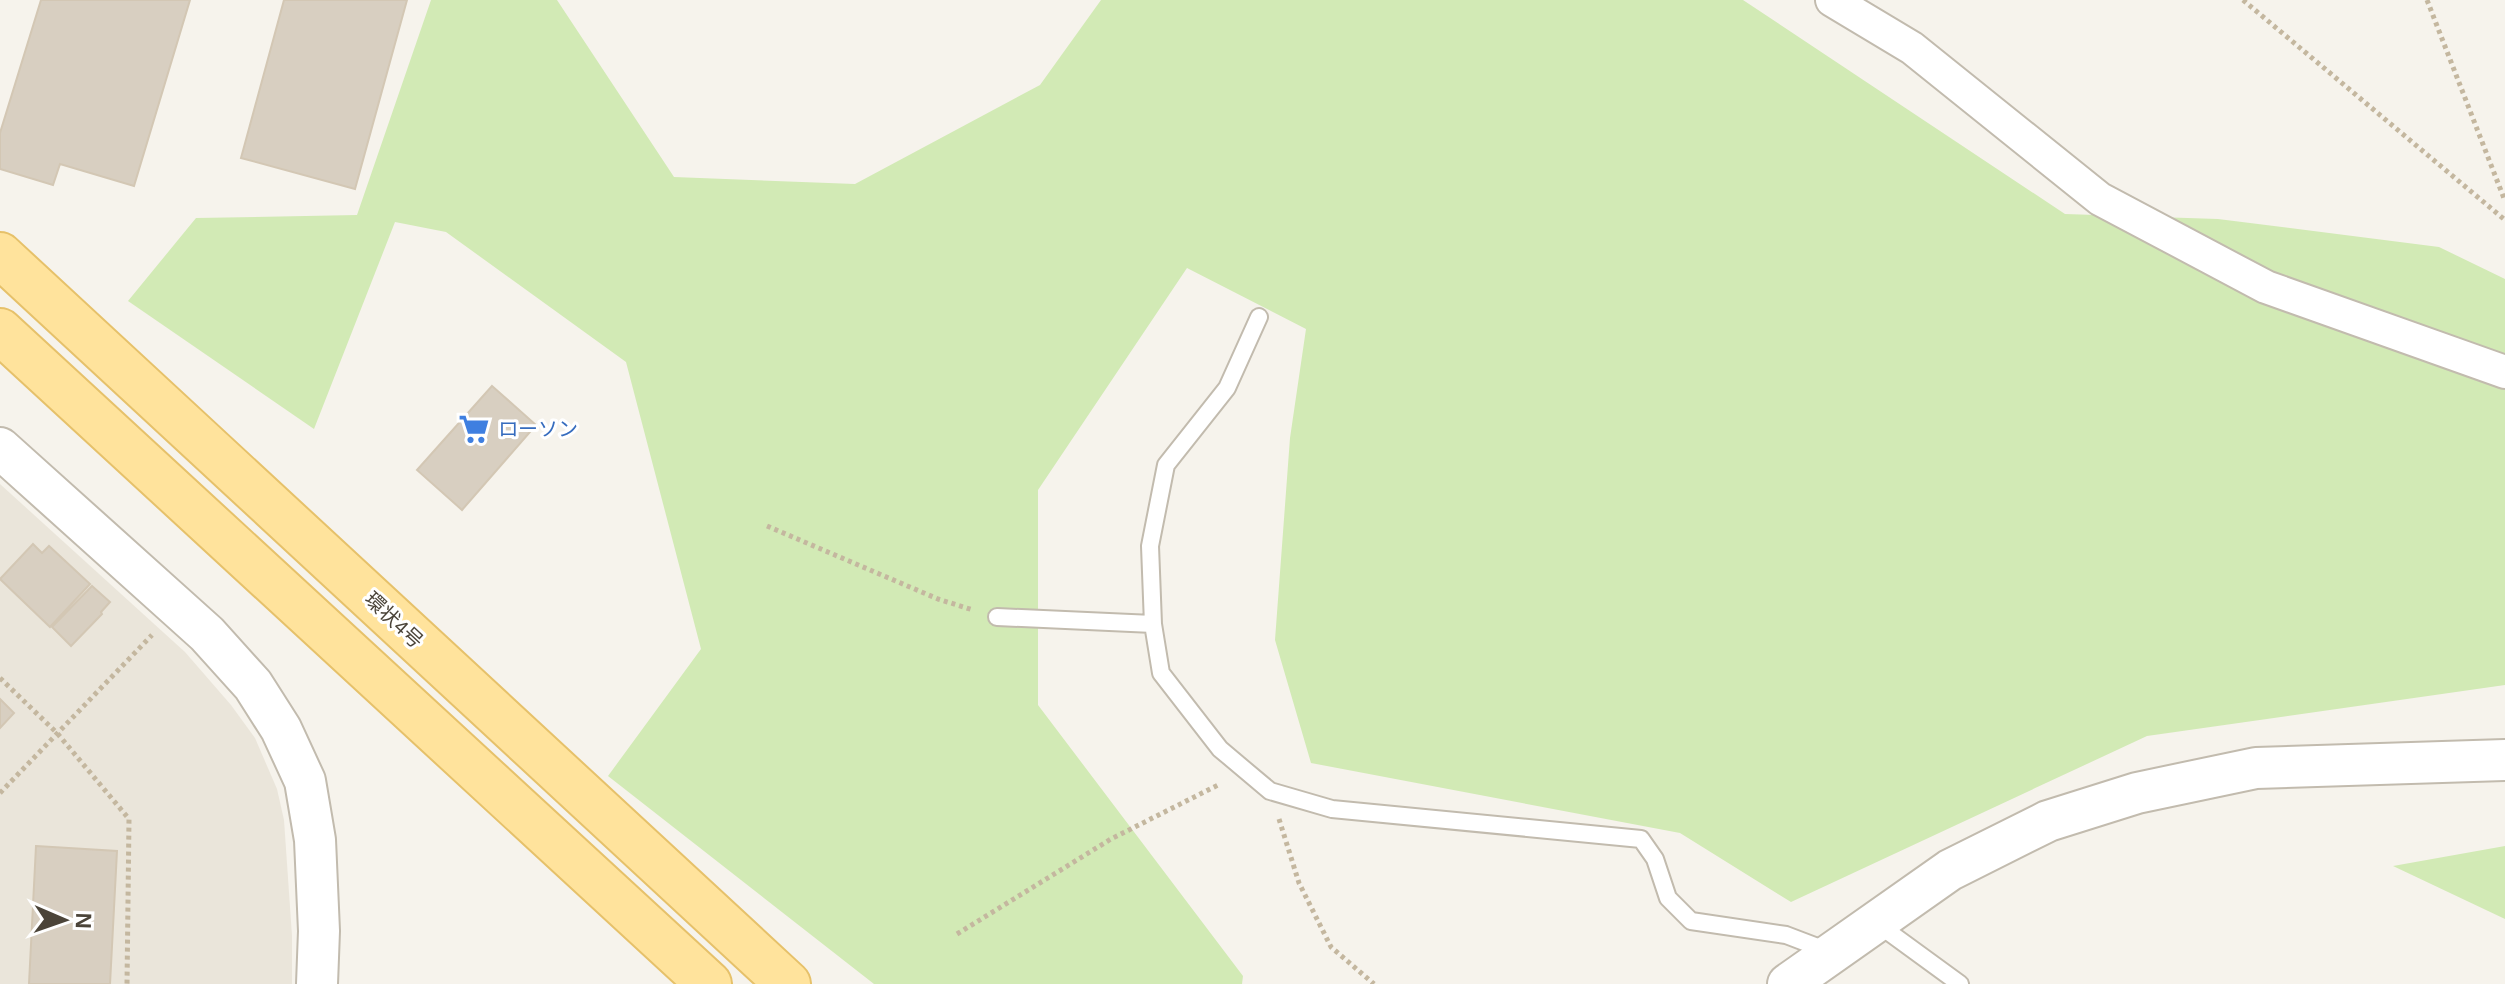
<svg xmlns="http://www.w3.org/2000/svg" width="2505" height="984" font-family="Helvetica,'Noto Sans JP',sans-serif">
	<rect width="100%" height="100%" fill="#f6f3ec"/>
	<!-- residential -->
	<path fill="#eae5da" d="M 0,484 L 185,652 L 231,705 L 255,738 L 277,789 L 284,820 L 292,936 L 292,984 L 0,984 Z"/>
	<!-- green -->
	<path fill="#d2eab5" d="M 431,0 L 557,0 L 674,177 L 855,184 L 1040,85 L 1101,0 L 1743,0 L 2065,214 L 2218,219 L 2439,247 L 2505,279 L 2505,685 L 2147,736 L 1791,902 L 1680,833 L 1311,763 L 1275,640 L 1290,438 L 1306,329 L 1187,268 L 1038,490 L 1038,705 L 1243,976 L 1242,984 L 874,984 L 608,776 L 701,649 L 626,362 L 446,232 L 395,222 L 314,429 L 128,301 L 196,218 L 357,215 Z
		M 2505,846 L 2505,919 L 2393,866 Z"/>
	<!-- building -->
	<path fill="#d8cfc1" stroke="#d3c7b4" stroke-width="2" d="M 41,0 L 190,0 L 134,186 L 60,164 L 53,185 L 0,169 L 0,133 Z
		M 284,0 L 407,0 L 355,189 L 241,158 Z
		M 492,386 L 536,425 L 462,510 L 417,470 Z
		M 33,544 L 42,553 L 49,546 L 90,584 L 50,627 L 0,579 Z
		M 92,586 L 110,602 L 101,612 L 102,614 L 71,646 L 52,627 Z
		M 0,699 L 14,713 L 0,728 Z
		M 36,846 L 117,851 L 110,984 L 29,984 Z"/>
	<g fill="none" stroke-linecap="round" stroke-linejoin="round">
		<!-- service casing -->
		<g stroke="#c2bbae" stroke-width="20">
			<path id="service" d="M 1259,317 L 1227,388 L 1166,465 L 1150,546 L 1153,624 L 1161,673 L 1220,749 L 1270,791 L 1332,809 L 1641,839 L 1655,859 L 1668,898 L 1691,921 L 1786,935 L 1828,951
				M 997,617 L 1153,624
				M 1875,922 L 1960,984"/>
		</g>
		<!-- minor casing -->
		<g stroke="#c2bbae" stroke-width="36">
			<path id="minor" d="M 1832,0 L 1912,48 L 2100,199 L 2266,287 L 2505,372"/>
		</g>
		<!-- tertiary casing -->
		<g stroke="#c2bbae" stroke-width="44">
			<path id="tertiary" d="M 0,448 L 207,634 L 253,685 L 281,729 L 305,781 L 315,840 L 319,931 L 317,984
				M 1788,984 L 1950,870 L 2048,821 L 2137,793 L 2256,768 L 2505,760"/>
		</g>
		<!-- primary casing -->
		<g stroke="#e6c16a" stroke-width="48">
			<path id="primary" d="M 0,255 L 788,984
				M 0,331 L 709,984"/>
		</g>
		<!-- path -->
		<path stroke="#c4b79f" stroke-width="5" stroke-dasharray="4 4" stroke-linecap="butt" d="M 2243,0 L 2505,220
			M 2427,0 L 2505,201
			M 767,526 L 938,599 L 973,610
			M 0,678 L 57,733 L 129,819 L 127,984
			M 0,793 L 152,635
			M 1279,819 L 1299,883 L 1331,947 L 1374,984
			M 957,934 L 1111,839 L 1220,784"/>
		<!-- service -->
		<use href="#service" stroke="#fff" stroke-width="16"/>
		<!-- minor -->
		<use href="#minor" stroke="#fff" stroke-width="32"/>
		<!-- tertiary -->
		<use href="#tertiary" stroke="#fff" stroke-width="40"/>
		<!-- primary -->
		<use href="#primary" stroke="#ffe39c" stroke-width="44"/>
	</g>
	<!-- icons -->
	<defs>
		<g id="supermarket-bare" transform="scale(2.4)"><path d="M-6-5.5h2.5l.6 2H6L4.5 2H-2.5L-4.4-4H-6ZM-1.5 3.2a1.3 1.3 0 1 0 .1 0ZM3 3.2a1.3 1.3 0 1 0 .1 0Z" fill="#3f7fe0" stroke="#fff" stroke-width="2.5" paint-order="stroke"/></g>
	</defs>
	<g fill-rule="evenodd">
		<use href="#supermarket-bare" x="474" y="429"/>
	</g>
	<g text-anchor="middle" stroke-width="6" stroke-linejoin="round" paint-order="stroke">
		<!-- shop labels -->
		<g font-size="20" fill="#366cbe" stroke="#fff" text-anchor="start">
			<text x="498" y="436">ローソン</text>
		</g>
		<!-- street labels -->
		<g font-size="20" fill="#4b4439" stroke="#fff">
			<text transform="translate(394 620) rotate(43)" y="7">環状4号</text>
		</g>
	</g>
	<!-- north arrow -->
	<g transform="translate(64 920) rotate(92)" stroke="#ffffff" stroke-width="6" paint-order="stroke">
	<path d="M0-6L14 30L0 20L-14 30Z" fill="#4b4439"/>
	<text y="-12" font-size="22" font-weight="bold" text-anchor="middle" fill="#4b4439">N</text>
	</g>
</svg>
